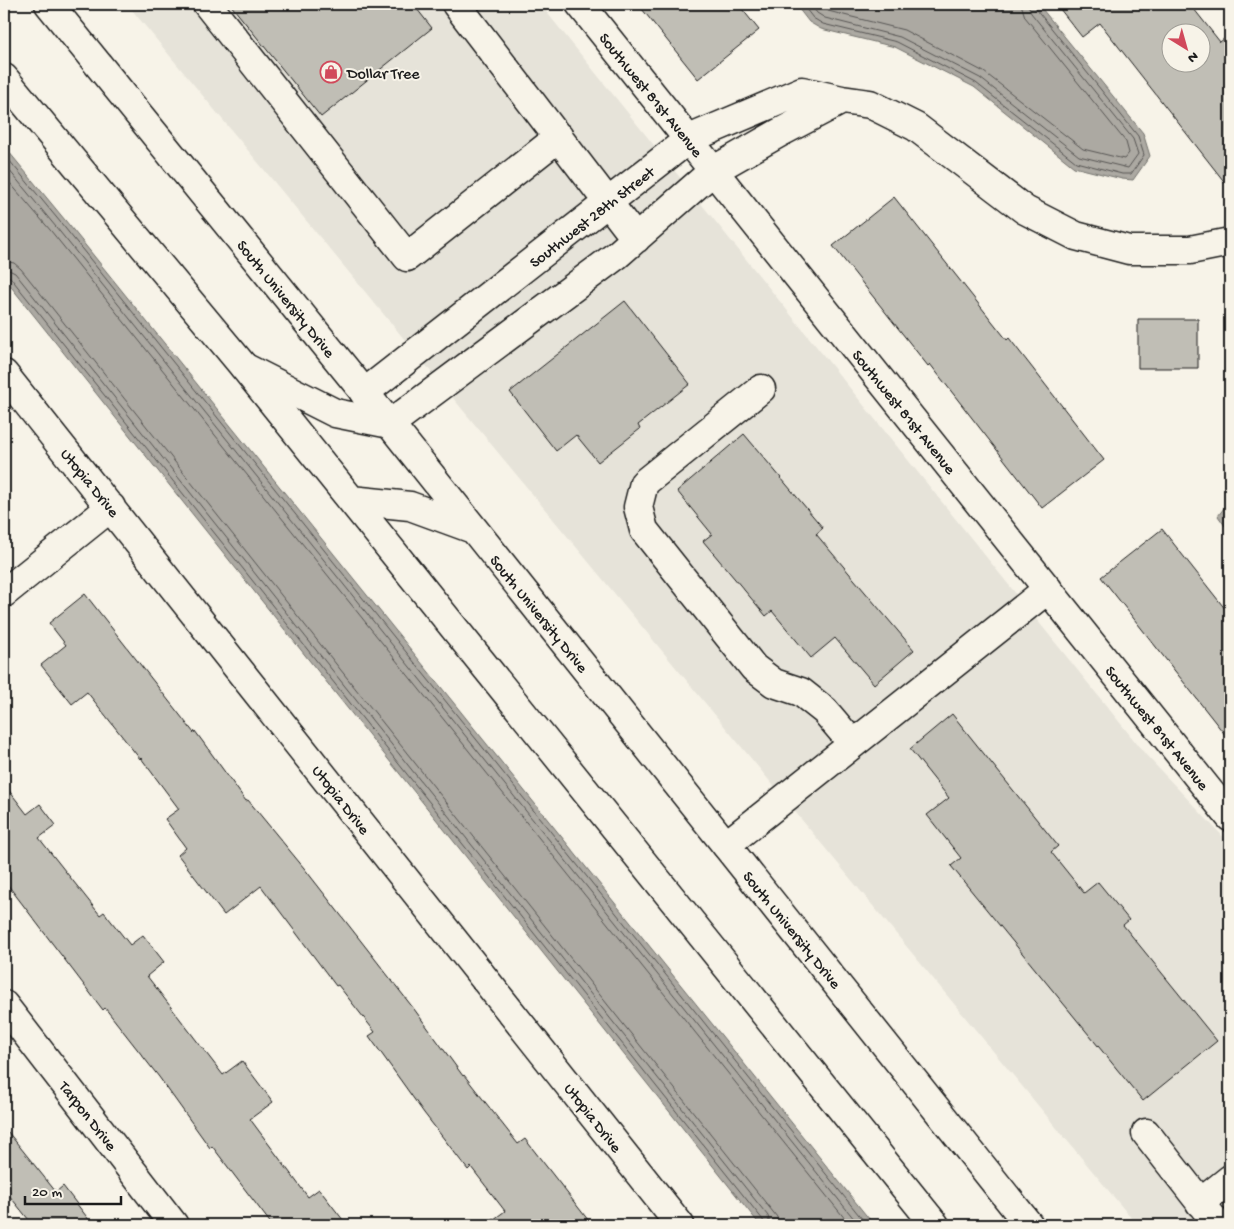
<svg xmlns="http://www.w3.org/2000/svg" width="1234" height="1229" font-family="'Gochi Hand',sans-serif">
	<rect width="100%" height="100%" fill="#f7f3e8"/>
	<filter id="ink" filterUnits="userSpaceOnUse"><feTurbulence type="fractalNoise" baseFrequency=".02" numOctaves="2"/><feDisplacementMap in="SourceGraphic" scale="10" xChannelSelector="R" yChannelSelector="G"/><feConvolveMatrix kernelMatrix="1 2 1 2 8 2 1 2 1" color-interpolation-filters="sRGB"/></filter>
	<g filter="url(#ink)">
		<!-- built -->
		<path fill="#e6e3d9" d="M 127,4 L 540,4 L 1146,755 L 1230,844 L 1230,1225 L 1137,1225 Z"/>
		<!-- water -->
		<path fill="#aca9a2" stroke="#72716c" d="M 795,4 L 1038,4 L 1143,133 L 1150,156 L 1133,180 L 1122,179 L 1074,167 L 974,87 L 895,47 L 821,29 L 809,22 Z
			M 4,146 L 65,220 L 874,1225 L 760,1225 L 4,278 Z
			M 1230,500 L 1230,533 L 1218,516 Z"/>
		<g fill="none" stroke-linecap="round" stroke-linejoin="round">
			<!-- shore -->
			<path stroke="#565452" stroke-width="1" d="M 802,4 L 813,18 L 823,24 L 897,42 L 976,83 L 1076,162 L 1122,174 L 1131,174 L 1144,155 L 1138,136 L 1036,9 L 1035,4
				M 810,4 L 817,13 L 825,18 L 900,37 L 980,78 L 1079,156 L 1128,168 L 1138,154 L 1133,139 L 1031,13 L 1028,4
				M 819,4 L 828,11 L 904,30 L 984,72 L 1083,149 L 1124,159 L 1129,153 L 1126,142 L 1025,17 L 1021,4
				M 4,154 L 61,223 L 867,1225
				M 4,164 L 56,227 L 859,1225
				M 4,176 L 51,231 L 850,1225
				M 4,261 L 14,263 L 21,269 L 773,1212 L 777,1217 L 778,1225
				M 4,269 L 9,270 L 15,273 L 768,1216 L 770,1225
				M 4,275 L 10,277 L 763,1220 L 764,1225"/>
		</g>
		<!-- building -->
		<path fill="#c0beb5" stroke="#1c1c1c" fill-rule="evenodd" d="M 230,4 L 413,4 L 432,28 L 321,117 Z
			M 638,4 L 738,4 L 759,30 L 698,79 Z
			M 1056,4 L 1190,4 L 1220,42 L 1230,34 L 1230,189 L 1100,23 L 1082,37 ZM 1172,32 L 1202,32 L 1202,62 L 1172,62 Z
			M 894,197 L 1007,340 L 1009,338 L 1104,460 L 1042,508 L 930,364 L 928,366 L 833,246 Z
			M 625,301 L 690,384 L 638,425 L 640,429 L 598,462 L 576,435 L 556,451 L 510,392 Z
			M 1138,319 L 1198,319 L 1198,368 L 1138,368 Z
			M 744,434 L 823,528 L 816,534 L 914,650 L 874,684 L 835,638 L 811,658 L 772,611 L 766,616 L 703,541 L 712,534 L 677,491 Z
			M 1162,529 L 1230,615 L 1230,741 L 1101,577 Z
			M 85,594 L 194,733 L 195,731 L 246,801 L 248,800 L 304,868 L 414,1009 L 463,1076 L 464,1075 L 518,1144 L 525,1139 L 592,1225 L 486,1225 L 505,1211 L 471,1167 L 468,1170 L 424,1113 L 369,1036 L 375,1032 L 338,985 L 336,986 L 261,886 L 224,915 L 178,855 L 186,848 L 165,819 L 179,809 L 141,758 L 140,759 L 87,692 L 72,704 L 41,665 L 66,645 L 49,623 Z
			M 952,714 L 1058,846 L 1051,852 L 1084,893 L 1098,882 L 1129,920 L 1123,925 L 1217,1041 L 1143,1101 L 951,866 L 961,858 L 927,815 L 949,798 L 910,749 Z
			M 4,784 L 27,814 L 40,804 L 56,825 L 39,838 L 100,915 L 104,912 L 130,945 L 143,935 L 164,962 L 147,976 L 223,1075 L 242,1061 L 273,1102 L 250,1119 L 308,1197 L 319,1189 L 347,1225 L 272,1225 L 212,1146 L 210,1148 L 159,1077 L 105,1008 L 103,1010 L 4,880 Z
			M 4,1127 L 56,1192 L 63,1186 L 93,1225 L 33,1225 L 4,1189 Z"/>
		<g fill="none" stroke-linecap="round" stroke-linejoin="round">
			<!-- minor casing -->
			<g stroke="#1c1c1c" stroke-width="31">
				<path id="minor" d="M 207,4 L 407,257 L 559,137
					M 456,4 L 636,239
					M 580,4 L 1230,817
					M 244,367 L 335,413 L 390,424 L 617,255 L 714,170 L 779,133 L 842,100
					M 4,374 L 680,1225
					M 761,389 L 644,483 L 638,507 L 644,530 L 754,668 L 774,683 L 801,692 L 825,711 L 853,744
					M 364,393 L 689,139 L 802,91 L 842,100 L 870,104 L 916,127 L 1025,210 L 1076,236 L 1129,250 L 1190,250 L 1230,242
					M 4,593 L 111,507
					M 726,845 L 1048,589
					M 4,1005 L 174,1225
					M 1146,1133 L 1218,1225
					M 1200,1203 L 1230,1179"/>
			</g>
			<!-- major casing -->
			<g stroke="#1c1c1c" stroke-width="31">
				<path id="major" d="M 49,4 L 390,424 L 1029,1225
					M 4,78 L 244,367 L 935,1225
					M 351,500 L 410,506 L 473,529"/>
			</g>
			<!-- minor -->
			<use href="#minor" stroke="#f7f3e8" stroke-width="28"/>
			<!-- major -->
			<use href="#major" stroke="#f7f3e8" stroke-width="28"/>
		</g>
	</g>
	<!-- icons -->
	<defs>
		<g id="shop-ring" transform="scale(1.125)"><circle r="9.5" fill="#f7f3e8" stroke="#d1495b" stroke-width="1.5"/><path d="M-5-2.5h2.3a2.7 3.5 0 0 1 5.4 0H5L5.5 6h-11ZM-1.5-2.5h3a1.5 2.3 0 0 0-3 0Z" fill="#d1495b"/></g>
	</defs>
	<g fill-rule="evenodd">
		<use href="#shop-ring" x="331" y="72"/>
	</g>
	<g text-anchor="middle" stroke-width="4" stroke-linejoin="round" paint-order="stroke">
		<!-- poi labels -->
		<g font-size="16" fill="#1c1c1c" stroke="#f7f3e8" text-anchor="start">
			<text x="347" y="78">Dollar Tree</text>
		</g>
		<!-- street labels -->
		<g font-size="16" fill="#1c1c1c" stroke="#f7f3e8">
			<text transform="translate(652 94) rotate(51)" y="6">Southwest 81st Avenue</text>
			<text transform="translate(591 216) rotate(-38)" y="6">Southwest 28th Street</text>
			<text transform="translate(287 298) rotate(51)" y="6">South University Drive</text>
			<text transform="translate(905 411) rotate(51)" y="6">Southwest 81st Avenue</text>
			<text transform="translate(91 482) rotate(51)" y="6">Utopia Drive</text>
			<text transform="translate(540 613) rotate(51)" y="6">South University Drive</text>
			<text transform="translate(1158 727) rotate(51)" y="6">Southwest 81st Avenue</text>
			<text transform="translate(342 799) rotate(52)" y="6">Utopia Drive</text>
			<text transform="translate(793 929) rotate(51)" y="6">South University Drive</text>
			<text transform="translate(89 1115) rotate(52)" y="6">Tarpon Drive</text>
			<text transform="translate(594 1117) rotate(52)" y="6">Utopia Drive</text>
		</g>
	</g>
	<!-- margin -->
	<rect width="1234" height="1229" fill="none" stroke="#f7f3e8" stroke-width="20"/>
	<rect x="10" y="10" width="1214" height="1209" fill="none" stroke="#1c1c1c" stroke-width="2" filter="url(#ink)"/>
	<!-- north arrow -->
	<g transform="translate(1186 48) rotate(143)"><circle r="24" fill="#f7f3e8" stroke="#9f9d96"/>
	<path d="M0-4L9 19L0 12L-9 19Z" fill="#d1495b"/>
	<text y="-8" font-size="14" font-weight="bold" text-anchor="middle" fill="#1c1c1c">N</text>
	</g>
	<!-- scale -->
	<path d="M25 1196v8h96v-8" fill="none" stroke="#1c1c1c" stroke-width="2.5"/>
	<text x="32" y="1196" font-size="15" fill="#1c1c1c" stroke="#f7f3e8" stroke-width="4" paint-order="stroke">20 m</text>
</svg>
